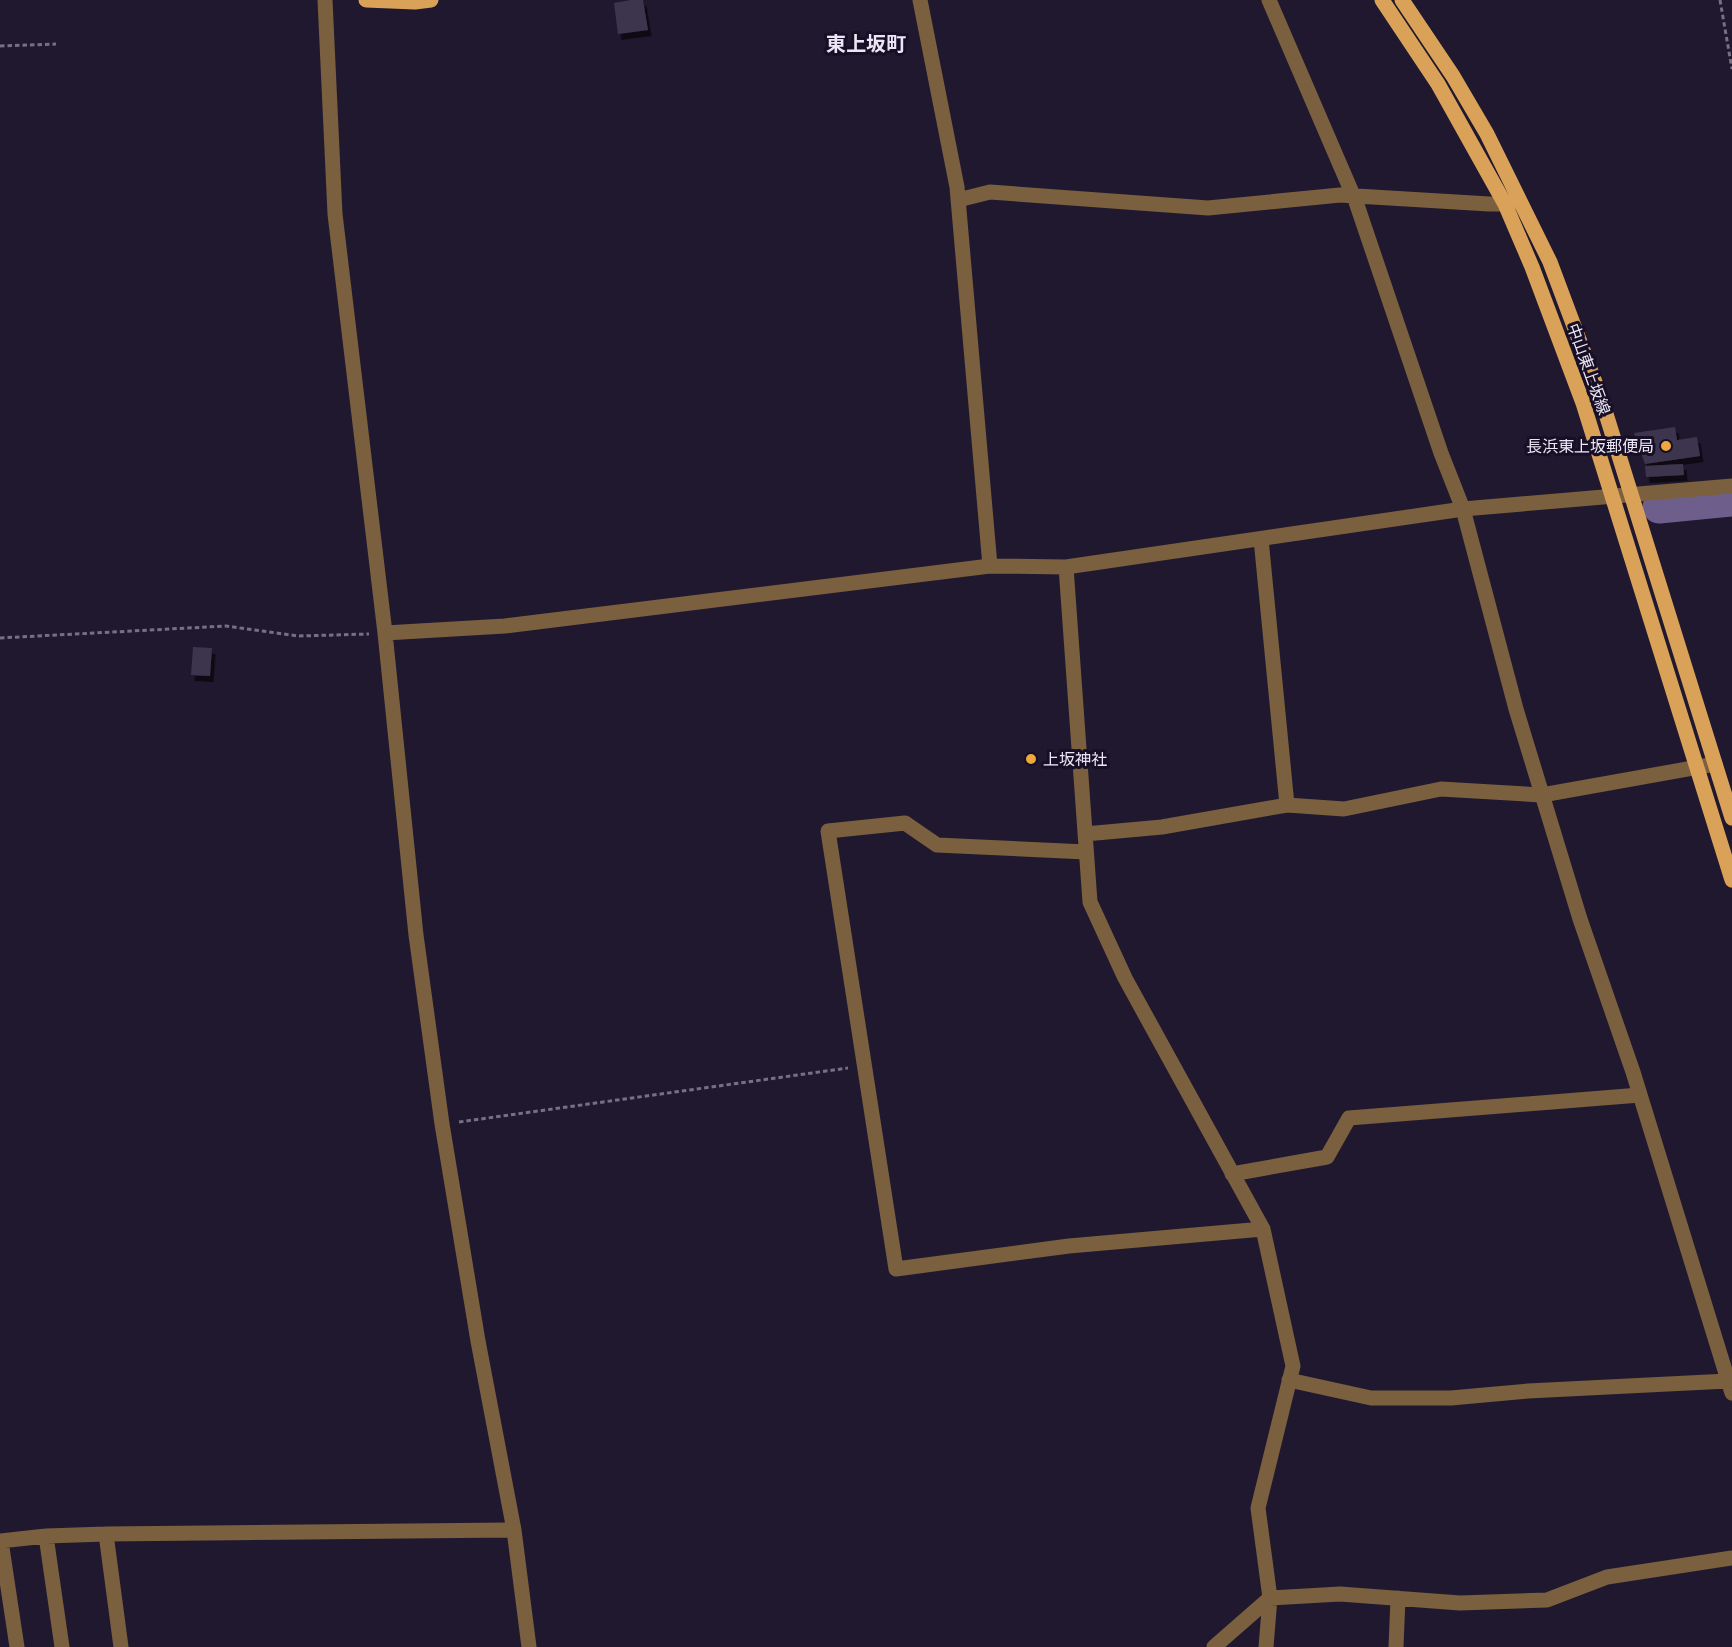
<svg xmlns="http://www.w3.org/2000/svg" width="1732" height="1647" font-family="Quicksand,'Noto Sans JP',sans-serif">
	<defs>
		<filter id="shadow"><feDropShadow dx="3.5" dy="6" stdDeviation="0" flood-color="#0009"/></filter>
	</defs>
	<rect width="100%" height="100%" fill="#20182f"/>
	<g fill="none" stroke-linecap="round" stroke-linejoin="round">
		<!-- river -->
		<path stroke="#6d5e8b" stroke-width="33" d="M 1659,507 L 1732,500"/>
	</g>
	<!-- building -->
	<path fill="#3d354e" filter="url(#shadow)" d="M 631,0 L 643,0 L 648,30 L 618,34 L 614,3 Z
		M 1675,427 L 1677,440 L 1697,437 L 1700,456 L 1645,464 L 1634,433 Z
		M 1683,464 L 1684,475 L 1646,477 L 1645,466 Z
		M 193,647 L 212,648 L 210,676 L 191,675 Z"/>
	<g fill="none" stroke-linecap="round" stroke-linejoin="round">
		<!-- path -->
		<path stroke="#767083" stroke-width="3" stroke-dasharray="4.5 3" stroke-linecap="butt" d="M 1720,0 L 1732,69
			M 0,46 L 56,44
			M 0,638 L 226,626 L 298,636 L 369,634
			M 459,1122 L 848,1068"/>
		<!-- minor -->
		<path stroke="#7a603e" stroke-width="15" d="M 325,0 L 335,214 L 385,633 L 416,935 L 442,1124 L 478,1341 L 514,1530 L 529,1647
			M 920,0 L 957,187 L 990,566
			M 1269,0 L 1356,202 L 1441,453 L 1463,509 L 1516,709 L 1580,919 L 1633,1072 L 1732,1393
			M 958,200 L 990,192 L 1208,208 L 1340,195 L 1489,204 L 1505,204 L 1516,201
			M 1066,567 L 1090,902 L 1125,978 L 1263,1229 L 1293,1366 L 1258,1508 L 1270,1598 L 1214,1647
			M 385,633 L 505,626 L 990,566 L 1066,567 L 1463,509 L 1732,486
			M 1287,805 L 1344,809 L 1441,789 L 1542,795 L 1715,764
			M 1085,834 L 1162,827 L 1287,805 L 1261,539
			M 1086,852 L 937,845 L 905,823 L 828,831 L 896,1269 L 1069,1246 L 1263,1229
			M 1232,1174 L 1327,1157 L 1349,1118 L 1640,1095
			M 1289,1380 L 1371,1398 L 1451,1398 L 1528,1391 L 1728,1381
			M 106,1534 L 121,1647
			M 46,1536 L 62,1647
			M 0,1541 L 46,1536 L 106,1534 L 514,1530
			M 1,1541 L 17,1647
			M 1266,1647 L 1270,1598 L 1340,1594 L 1460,1603 L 1547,1600 L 1607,1577 L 1732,1558
			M 1396,1647 L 1398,1598"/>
		<!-- major -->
		<path stroke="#daa259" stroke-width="15" d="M 366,0 L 415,2 L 431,0
			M 1382,0 L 1438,84 L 1505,204 L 1532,267 L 1583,403 L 1732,880
			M 1402,0 L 1453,76 L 1487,134 L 1550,262 L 1602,401 L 1732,818"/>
	</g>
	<!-- markers -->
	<g fill="#efa73e" stroke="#170f25" stroke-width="2">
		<circle cx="1666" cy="446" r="6"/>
		<circle cx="1031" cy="759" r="6"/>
	</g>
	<g text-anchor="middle" stroke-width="6" stroke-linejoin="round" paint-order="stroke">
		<!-- street labels -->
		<g font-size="16" fill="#eae6f5" stroke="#170f25">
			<text transform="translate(1589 369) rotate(70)" y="6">中山東上坂線</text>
		</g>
		<!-- poi labels -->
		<g font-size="16" fill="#eae6f5" stroke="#170f25" text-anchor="end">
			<text x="1654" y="452">長浜東上坂郵便局</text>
			<text x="1043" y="765" text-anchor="start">上坂神社</text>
		</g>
		<!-- quarter labels -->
		<g font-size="20" font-weight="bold" fill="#eae6f5" stroke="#170f25">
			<text x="866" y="51">東上坂町</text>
		</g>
	</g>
</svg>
